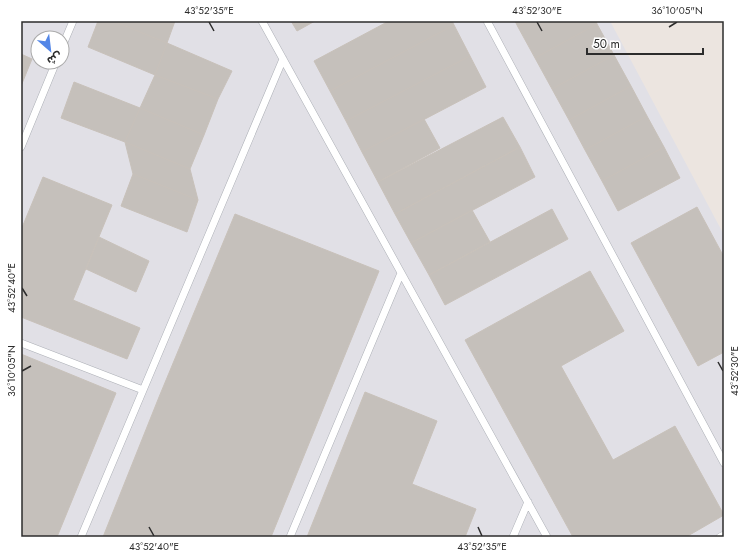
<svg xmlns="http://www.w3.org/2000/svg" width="745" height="558" font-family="Jost,'Noto Sans Arabic',sans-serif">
	<rect width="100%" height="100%" fill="#ece5e0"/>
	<!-- industrial -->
	<path fill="#e1e0e6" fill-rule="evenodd" d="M 21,21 L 610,21 L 724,235 L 724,537 L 21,537 ZM 38,38 L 62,38 L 62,62 L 38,62 Z"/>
	<!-- building -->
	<path fill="#c5c0bb" stroke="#c8c1ba" d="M 98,21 L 113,21 L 167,43 L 155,75 L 88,47 Z
		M 113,21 L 175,21 L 167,43 Z
		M 291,21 L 315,21 L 297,31 Z
		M 389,21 L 452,21 L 454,25 L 330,91 L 314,61 Z
		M 515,21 L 530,21 L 518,27 Z
		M 530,21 L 596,21 L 597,24 L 535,58 L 518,27 Z
		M 597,24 L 614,55 L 552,89 L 535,58 Z
		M 454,25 L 470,56 L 346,121 L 330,91 Z
		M 167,43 L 232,71 L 218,99 L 155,75 Z
		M 21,54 L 32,59 L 21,86 Z
		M 614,55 L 631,86 L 569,120 L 552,89 Z
		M 470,56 L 486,87 L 362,152 L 346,121 Z
		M 155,75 L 218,99 L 204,135 L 140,108 Z
		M 74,82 L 140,108 L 125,142 L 61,118 Z
		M 631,86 L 647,116 L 585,150 L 569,120 Z
		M 140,108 L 204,135 L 190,169 L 125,142 Z
		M 647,116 L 664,147 L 602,181 L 585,150 Z
		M 503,117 L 520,147 L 395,214 L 378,182 Z
		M 424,119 L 440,148 L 378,182 L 362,152 Z
		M 125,142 L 190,169 L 198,200 L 133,174 Z
		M 520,147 L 535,177 L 411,243 L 395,214 Z
		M 664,147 L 680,178 L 618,211 L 602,181 Z
		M 133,174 L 198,200 L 187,232 L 121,206 Z
		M 43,177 L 112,205 L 73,300 L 140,328 L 127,359 L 21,317 L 21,230 Z
		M 697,207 L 724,257 L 724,352 L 698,366 L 631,243 Z
		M 552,209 L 568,239 L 445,305 L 429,275 Z
		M 472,210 L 490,242 L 429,275 L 411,243 Z
		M 235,214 L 379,271 L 271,537 L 103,537 L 159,397 Z
		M 99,237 L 149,261 L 136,292 L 86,269 Z
		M 590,271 L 624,331 L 561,366 L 613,460 L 675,426 L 724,515 L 686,537 L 573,537 L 465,340 Z
		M 21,354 L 116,393 L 57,537 L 21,537 Z
		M 365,392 L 437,421 L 412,484 L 476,509 L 465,537 L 307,537 Z"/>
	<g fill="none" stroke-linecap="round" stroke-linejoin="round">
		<!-- lane casing -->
		<g stroke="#adb0b7" stroke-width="8">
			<path id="lane" d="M 262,21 L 547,537
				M 487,21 L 724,463
				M 62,47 L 73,21
				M 21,147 L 56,62
				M 21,343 L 143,390
				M 81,537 L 283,59
				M 290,537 L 401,273
				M 513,537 L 528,502
				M 720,537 L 724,535"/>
		</g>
		<!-- lane -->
		<use href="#lane" stroke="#fff" stroke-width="7"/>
	</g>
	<!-- ticks -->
	<path fill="none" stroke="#2c2c2c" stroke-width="1.5" d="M 209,22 L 214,31M 537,22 L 542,31M 669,27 L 677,22M 22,288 L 27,296M 718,362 L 723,371M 22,371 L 31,366M 149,527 L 154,536M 478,527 L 482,536"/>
	<!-- border -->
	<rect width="745" height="558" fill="none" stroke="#ffffff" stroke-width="44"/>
	<!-- north arrow -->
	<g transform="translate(50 50) rotate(152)"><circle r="19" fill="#ffffff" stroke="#ababab"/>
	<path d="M0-3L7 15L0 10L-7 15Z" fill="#5386e7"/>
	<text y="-6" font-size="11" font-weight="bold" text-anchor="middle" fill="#2c2c2c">ش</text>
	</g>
	<!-- scale -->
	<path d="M587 48v6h116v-6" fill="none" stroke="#2c2c2c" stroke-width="2"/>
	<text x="593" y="48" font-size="12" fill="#2c2c2c" stroke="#ffffff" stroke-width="3" paint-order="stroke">50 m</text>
	<rect x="22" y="22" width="701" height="514" fill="none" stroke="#2c2c2c" stroke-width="1.5"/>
	<g font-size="10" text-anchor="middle" fill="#2c2c2c">
		<text x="209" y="14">43°52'35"E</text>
		<text x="537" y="14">43°52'30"E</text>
		<text x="677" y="14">36°10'05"N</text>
		<text transform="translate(11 288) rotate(-90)" y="4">43°52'40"E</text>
		<text transform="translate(11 371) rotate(-90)" y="4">36°10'05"N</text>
		<text transform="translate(734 371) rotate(-90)" y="4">43°52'30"E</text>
		<text x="154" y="550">43°52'40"E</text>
		<text x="482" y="550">43°52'35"E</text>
	</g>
</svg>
